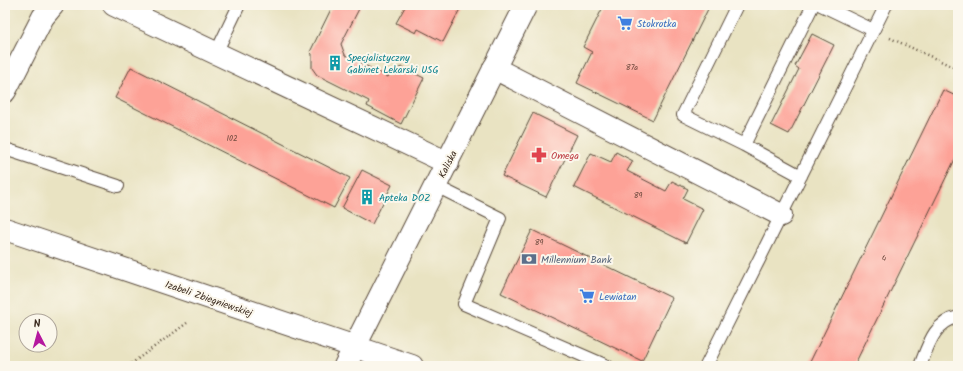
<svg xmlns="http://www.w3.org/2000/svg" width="963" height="371" font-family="Kalam,sans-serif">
	<rect width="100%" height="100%" fill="#fbf7ec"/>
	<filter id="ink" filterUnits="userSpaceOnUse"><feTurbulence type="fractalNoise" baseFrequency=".025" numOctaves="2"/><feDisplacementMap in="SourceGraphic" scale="8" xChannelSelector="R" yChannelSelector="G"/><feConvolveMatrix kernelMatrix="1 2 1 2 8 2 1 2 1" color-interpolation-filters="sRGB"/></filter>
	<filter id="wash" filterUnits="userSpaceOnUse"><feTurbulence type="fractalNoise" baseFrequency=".012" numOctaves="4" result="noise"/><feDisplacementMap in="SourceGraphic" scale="16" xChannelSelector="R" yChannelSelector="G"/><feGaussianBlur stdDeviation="0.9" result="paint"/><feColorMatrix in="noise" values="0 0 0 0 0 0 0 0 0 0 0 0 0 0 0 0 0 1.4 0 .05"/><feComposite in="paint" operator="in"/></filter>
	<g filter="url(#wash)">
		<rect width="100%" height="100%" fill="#e9e3c2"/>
		<g id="blocks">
			<!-- building -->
			<path fill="#fda297" d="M 333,5 L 361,5 L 341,44 L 345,55 L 388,77 L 391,71 L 402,67 L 424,78 L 401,124 L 367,106 L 369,101 L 317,75 L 312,68 L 312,54 L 310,52 Z
				M 406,5 L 462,5 L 443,42 L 418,29 L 416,33 L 396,23 Z
				M 604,5 L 710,5 L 653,120 L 577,83 L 592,52 L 583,47 Z
				M 812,34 L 834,45 L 789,134 L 771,125 L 799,69 L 795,66 Z
				M 131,67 L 350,178 L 334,208 L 115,98 Z
				M 943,90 L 958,97 L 958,153 L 854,366 L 818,366 L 810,362 Z
				M 533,113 L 577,135 L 546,197 L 502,176 Z
				M 616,152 L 633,161 L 627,171 L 666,191 L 672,181 L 688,189 L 683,199 L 703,209 L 686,243 L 574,187 L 591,153 L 611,162 Z
				M 362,170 L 392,185 L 372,224 L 342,208 Z
				M 532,230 L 672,298 L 642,361 L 501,293 Z"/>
		</g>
	</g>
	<g filter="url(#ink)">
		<use href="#blocks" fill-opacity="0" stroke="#554637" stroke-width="1"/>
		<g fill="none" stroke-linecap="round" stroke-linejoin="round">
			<!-- service casing -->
			<g stroke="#554637" stroke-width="14">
				<path id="service" d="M 737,5 L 683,115 L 744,145 L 813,5
					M 821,5 L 873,30
					M 216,53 L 239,5
					M 744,145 L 801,176
					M 5,149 L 118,186
					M 436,186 L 500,218 L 464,304 L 607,366
					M 706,366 L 886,5
					M 920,366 C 928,346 934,322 958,317"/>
			</g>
			<!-- minor casing -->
			<g stroke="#554637" stroke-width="24">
				<path id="minor" d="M 114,5 L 448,163
					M 494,68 L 781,215
					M 5,91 L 43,17 L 53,5"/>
			</g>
			<!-- tertiary casing -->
			<g stroke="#554637" stroke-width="24">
				<path id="tertiary" d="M 5,229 L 412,366
					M 345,366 L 526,5"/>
			</g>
			<!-- path -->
			<path stroke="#554637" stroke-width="2.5" stroke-dasharray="1 3" stroke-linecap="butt" d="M 890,38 L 958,69
				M 128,366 L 187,323"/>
			<!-- service -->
			<use href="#service" stroke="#fff" stroke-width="12"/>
			<!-- minor -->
			<use href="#minor" stroke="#fff" stroke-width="22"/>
			<!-- tertiary -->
			<use href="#tertiary" stroke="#fff" stroke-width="22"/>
		</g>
	</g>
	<!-- icons -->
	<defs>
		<g id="supermarket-bare" transform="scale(1.2)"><path d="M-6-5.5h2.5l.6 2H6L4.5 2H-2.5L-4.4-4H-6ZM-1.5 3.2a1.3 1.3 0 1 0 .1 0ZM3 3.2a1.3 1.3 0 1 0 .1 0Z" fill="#3f7fe0" stroke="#fbf7ec" stroke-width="2.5" paint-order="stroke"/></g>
		<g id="building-bare" transform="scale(1.2)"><path d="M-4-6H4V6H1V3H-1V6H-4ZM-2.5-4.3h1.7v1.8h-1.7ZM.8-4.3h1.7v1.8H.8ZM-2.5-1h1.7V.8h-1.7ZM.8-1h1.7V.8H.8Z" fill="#0f9aa8" stroke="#fbf7ec" stroke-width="2.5" paint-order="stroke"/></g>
		<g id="pharmacy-bare" transform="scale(1.2)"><path d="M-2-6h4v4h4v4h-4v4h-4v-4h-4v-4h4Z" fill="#e0444e" stroke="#fbf7ec" stroke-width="2.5" paint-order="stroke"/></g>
		<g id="bank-bare" transform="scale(1.2)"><path d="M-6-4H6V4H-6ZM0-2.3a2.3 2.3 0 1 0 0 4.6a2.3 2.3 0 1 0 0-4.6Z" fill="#5c6f8a" stroke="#fbf7ec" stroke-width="2.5" paint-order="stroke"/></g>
	</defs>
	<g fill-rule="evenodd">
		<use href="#supermarket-bare" x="625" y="23"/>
		<use href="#building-bare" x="335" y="63"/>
		<use href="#pharmacy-bare" x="539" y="155"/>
		<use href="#building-bare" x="367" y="197"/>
		<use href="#bank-bare" x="529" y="259"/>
		<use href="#supermarket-bare" x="587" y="296"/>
	</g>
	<g text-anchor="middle" stroke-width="4" stroke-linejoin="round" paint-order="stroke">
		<!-- number labels -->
		<g font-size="8" fill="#6c483c">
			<text x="632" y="70">87a</text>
			<text x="232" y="141">102</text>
			<text x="638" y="198">89</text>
			<text x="539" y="245">89</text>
			<text x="884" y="261">4</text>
		</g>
		<!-- shop labels -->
		<g font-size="10" fill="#366cbe" stroke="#fbf7ec" text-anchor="start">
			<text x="637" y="27">Stokrotka</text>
			<text x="599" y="300">Lewiatan</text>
		</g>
		<!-- culture labels -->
		<g font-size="10" fill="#0d838f" stroke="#fbf7ec" text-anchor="start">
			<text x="347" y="61">Specjalistyczny<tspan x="347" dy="12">Gabinet Lekarski USG</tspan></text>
			<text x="379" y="201">Apteka DOZ</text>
		</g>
		<!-- health labels -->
		<g font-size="10" fill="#be3a42" stroke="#fbf7ec" text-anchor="start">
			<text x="551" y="159">Omega</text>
		</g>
		<!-- street labels -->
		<g font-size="10" fill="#3b2a1e" stroke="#fbf7ec">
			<text transform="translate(447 164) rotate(-63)" y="4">Kaliska</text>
			<text transform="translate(209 298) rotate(19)" y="4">Izabeli Zbiegniewskiej</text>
		</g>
		<!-- service labels -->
		<g font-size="10" fill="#4e5e75" stroke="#fbf7ec" text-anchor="start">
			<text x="541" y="263">Millennium Bank</text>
		</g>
	</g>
	<!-- margin -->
	<rect width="963" height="371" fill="none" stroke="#fbf7ec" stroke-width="20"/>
	<!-- north arrow -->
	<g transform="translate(38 333) rotate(354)"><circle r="19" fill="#fbf7ec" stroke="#aea59a"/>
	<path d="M0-3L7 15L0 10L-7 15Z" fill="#b5179e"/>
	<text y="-6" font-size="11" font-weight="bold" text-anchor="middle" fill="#3b2a1e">N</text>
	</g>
</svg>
